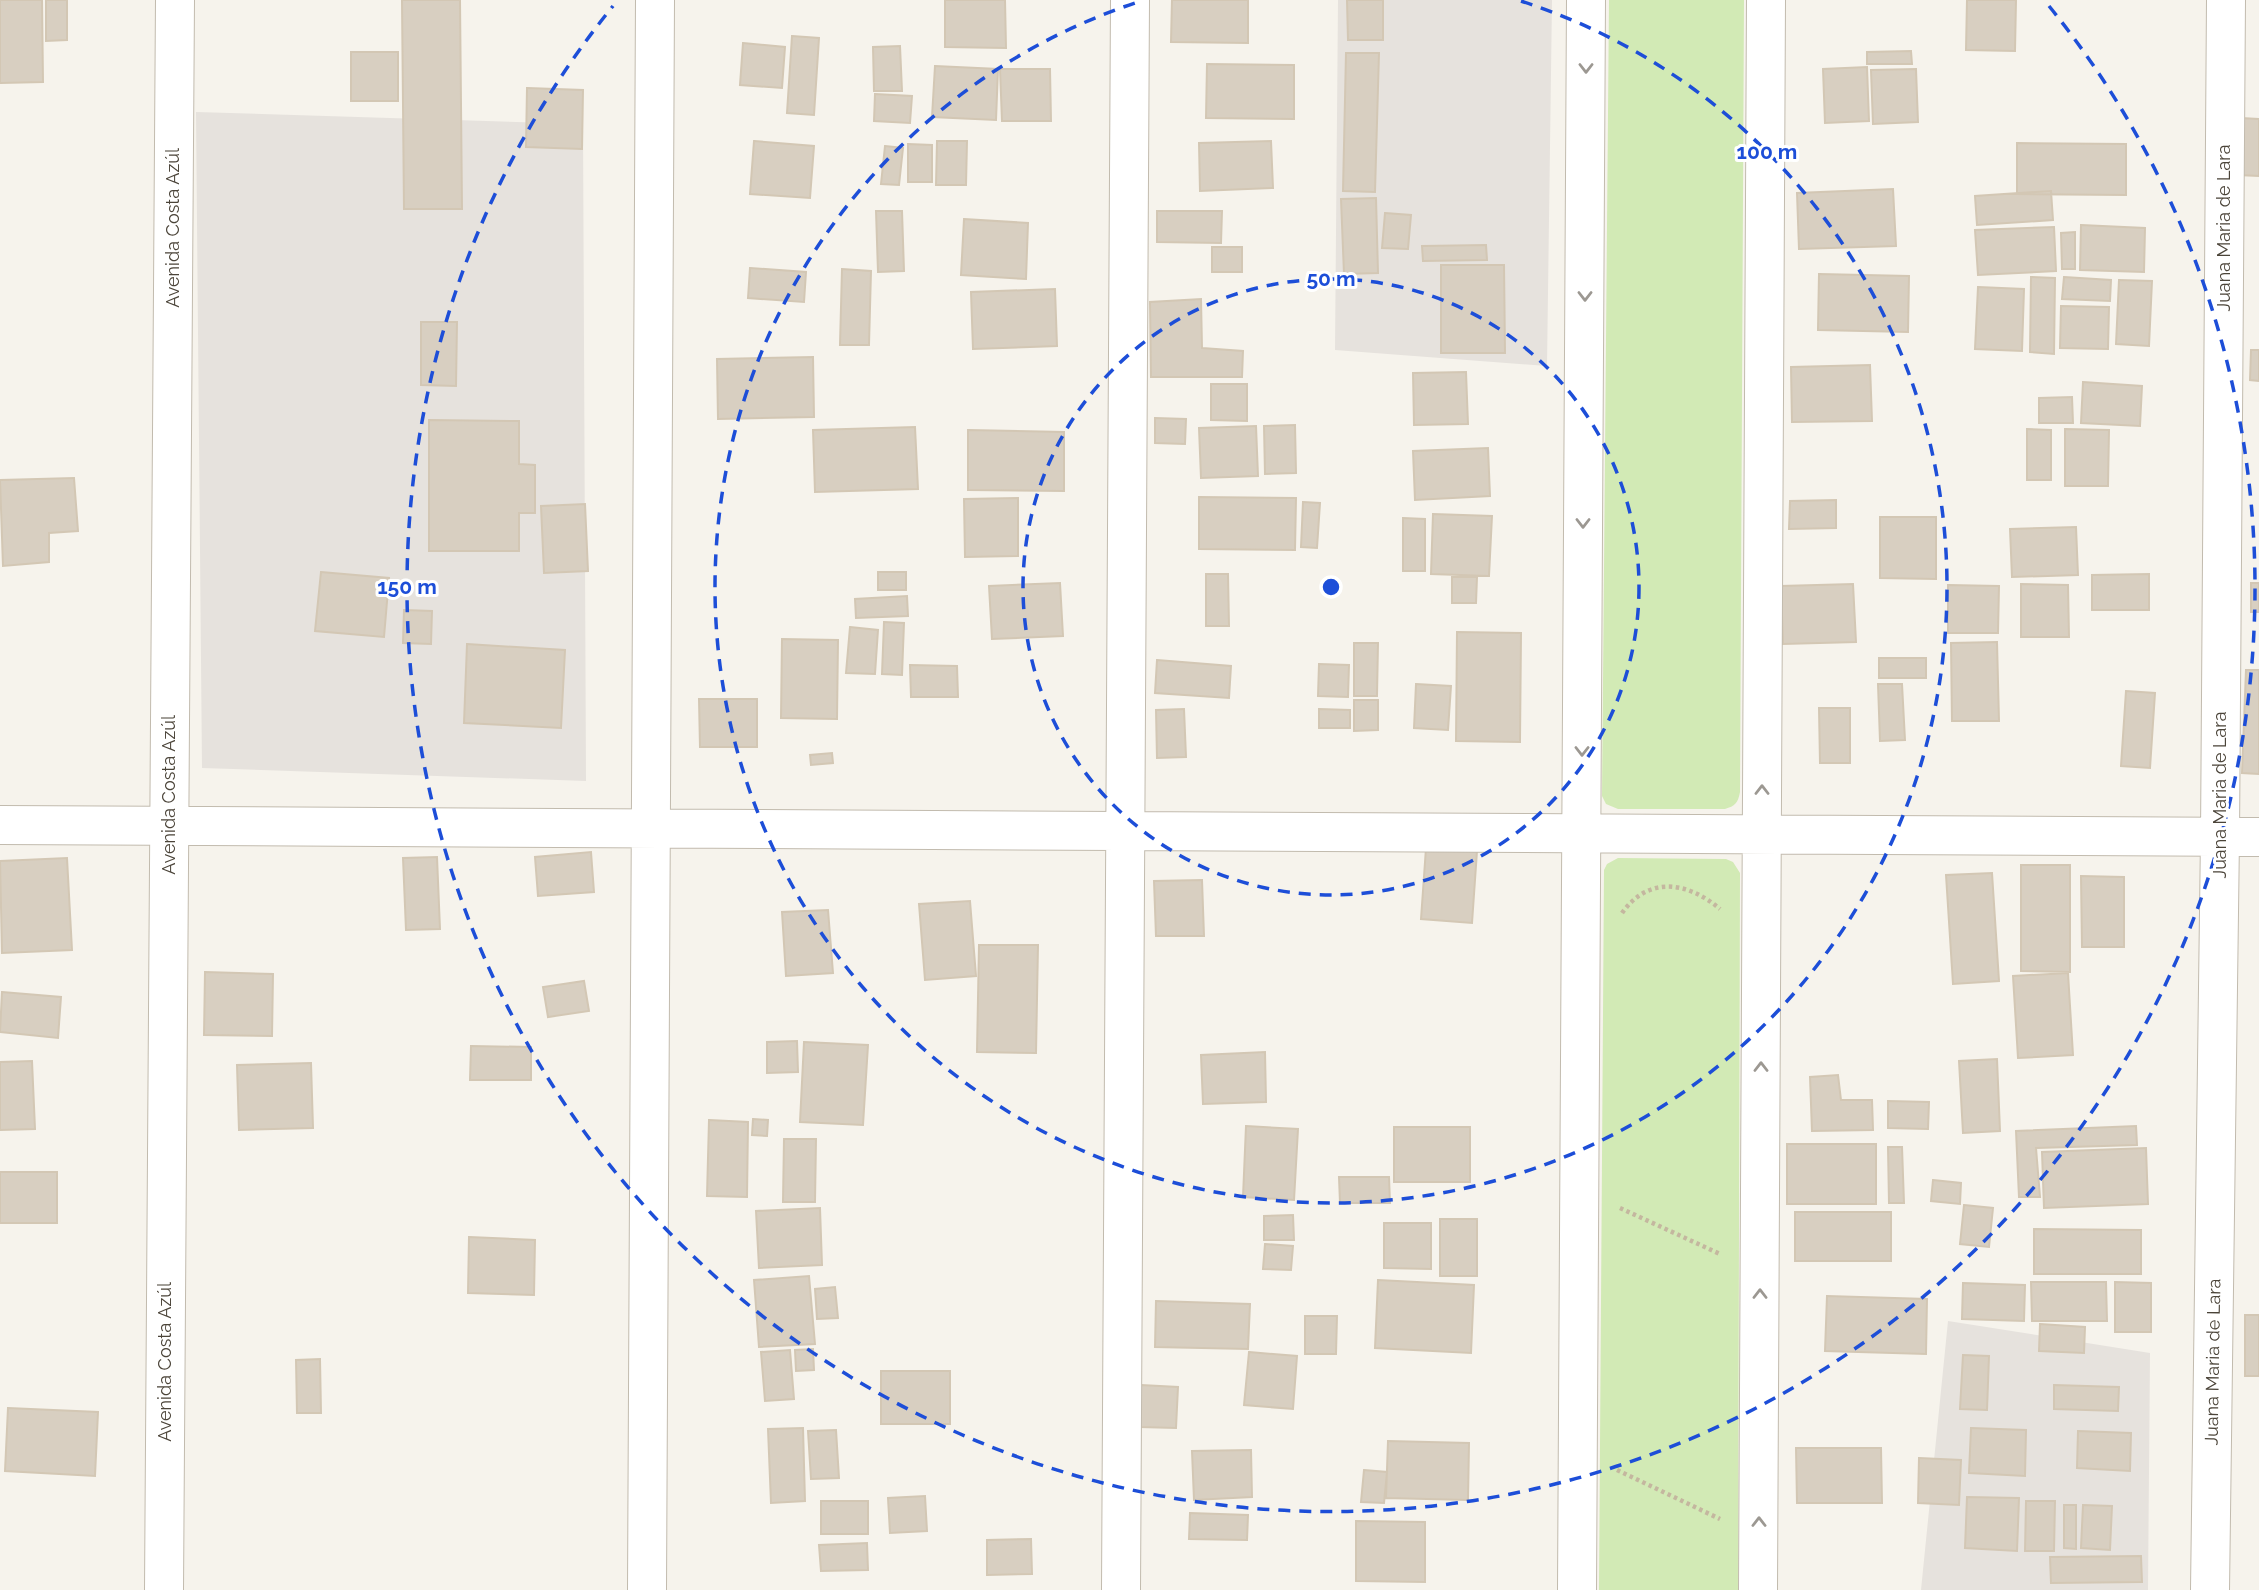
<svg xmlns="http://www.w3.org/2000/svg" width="2259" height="1590" font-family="Raleway,sans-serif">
	<rect width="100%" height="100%" fill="#f6f3ec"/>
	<!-- industrial -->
	<path fill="#e6e2dd" d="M 1338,0 L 1552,0 L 1547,366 L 1335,350 Z
		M 196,112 L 583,124 L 586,781 L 202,768 Z
		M 1948,1321 L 2150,1353 L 2148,1590 L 1921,1590 Z"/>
	<!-- green -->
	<path fill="#d2eab5" d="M 1609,0 L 1744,0 L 1740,792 C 1738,803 1735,806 1725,809 L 1618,809 L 1606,804 L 1602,796 Z
		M 1618,858 L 1726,859 L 1733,862 L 1740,873 L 1738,1590 L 1599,1590 L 1604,870 L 1607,864 Z"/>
	<!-- building -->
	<path fill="#d8cfc1" stroke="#d3c7b4" stroke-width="2" d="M 0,0 L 42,0 L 43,82 L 0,83 Z
		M 46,0 L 67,0 L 67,40 L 46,41 Z
		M 402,0 L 460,0 L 462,209 L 404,209 Z
		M 945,0 L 1005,0 L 1006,48 L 945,47 Z
		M 1172,0 L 1248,0 L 1248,43 L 1171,42 Z
		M 1347,0 L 1383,0 L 1383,40 L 1348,40 Z
		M 1967,0 L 2016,0 L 2015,51 L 1966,50 Z
		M 792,36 L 819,38 L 814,115 L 787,113 Z
		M 743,43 L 785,47 L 782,88 L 740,85 Z
		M 900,46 L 902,91 L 874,91 L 873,47 Z
		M 1911,51 L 1912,64 L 1867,64 L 1867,52 Z
		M 351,52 L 398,52 L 398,101 L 351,101 Z
		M 1346,53 L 1379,53 L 1375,192 L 1343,191 Z
		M 1207,64 L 1294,65 L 1294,119 L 1206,118 Z
		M 935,66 L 998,69 L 996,120 L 932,117 Z
		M 1867,67 L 1869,121 L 1825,123 L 1823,69 Z
		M 1000,69 L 1050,69 L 1051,121 L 1002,121 Z
		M 1916,69 L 1918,122 L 1873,124 L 1871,70 Z
		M 527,88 L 583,90 L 582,149 L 526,147 Z
		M 875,94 L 912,96 L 910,123 L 874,121 Z
		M 2241,118 L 2259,119 L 2259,176 L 2238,175 Z
		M 754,141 L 814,146 L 810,198 L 750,194 Z
		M 937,141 L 967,141 L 966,185 L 936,185 Z
		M 1271,141 L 1273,188 L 1200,191 L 1199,143 Z
		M 2017,143 L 2126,144 L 2126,195 L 2017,194 Z
		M 908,144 L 932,145 L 932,182 L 908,182 Z
		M 885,146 L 903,148 L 899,185 L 881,184 Z
		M 1893,189 L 1896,246 L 1799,249 L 1797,193 Z
		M 2051,191 L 2053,220 L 1977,225 L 1975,196 Z
		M 1376,198 L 1378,273 L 1344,274 L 1341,199 Z
		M 876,211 L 902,211 L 904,271 L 878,272 Z
		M 1157,211 L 1222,211 L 1221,243 L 1157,242 Z
		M 1385,213 L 1411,215 L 1408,249 L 1382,248 Z
		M 964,219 L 1028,223 L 1026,279 L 961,275 Z
		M 2081,225 L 2145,228 L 2144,272 L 2080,270 Z
		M 2054,227 L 2056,271 L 1978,275 L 1975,230 Z
		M 2075,232 L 2075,269 L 2062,269 L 2061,233 Z
		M 1486,245 L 1487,260 L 1423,261 L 1422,246 Z
		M 1212,247 L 1242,247 L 1242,272 L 1212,272 Z
		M 1441,265 L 1504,265 L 1505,353 L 1441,353 Z
		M 750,268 L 806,272 L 804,302 L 748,298 Z
		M 842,269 L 871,271 L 869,345 L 840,345 Z
		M 1819,274 L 1909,276 L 1908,332 L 1818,330 Z
		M 2031,277 L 2055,278 L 2054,354 L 2030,352 Z
		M 2064,277 L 2111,280 L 2110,301 L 2062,299 Z
		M 2119,280 L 2152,281 L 2149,346 L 2116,344 Z
		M 1978,287 L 2024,289 L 2022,351 L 1975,349 Z
		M 1055,289 L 1057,346 L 973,349 L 971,292 Z
		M 1201,299 L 1202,348 L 1243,351 L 1242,377 L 1151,377 L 1150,302 Z
		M 2061,306 L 2109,307 L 2108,349 L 2060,348 Z
		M 421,322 L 457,322 L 456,386 L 421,385 Z
		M 2251,350 L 2259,350 L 2259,381 L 2250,380 Z
		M 813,357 L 814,417 L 718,419 L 717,359 Z
		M 1870,365 L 1872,421 L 1792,422 L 1791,367 Z
		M 1466,372 L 1468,424 L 1414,425 L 1413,373 Z
		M 2083,382 L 2142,386 L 2140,426 L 2081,423 Z
		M 1211,384 L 1247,384 L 1247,421 L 1211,420 Z
		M 2072,397 L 2073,423 L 2039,423 L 2039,398 Z
		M 1155,418 L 1186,419 L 1185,444 L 1155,443 Z
		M 429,420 L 519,421 L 519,464 L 535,465 L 535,513 L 519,513 L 519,551 L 429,551 Z
		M 1295,425 L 1296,473 L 1265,474 L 1264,426 Z
		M 1256,426 L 1258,476 L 1201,478 L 1199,428 Z
		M 915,427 L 918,489 L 815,492 L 813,430 Z
		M 2027,429 L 2051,430 L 2051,480 L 2027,480 Z
		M 2065,429 L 2109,430 L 2108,486 L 2065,486 Z
		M 968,430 L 1064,432 L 1064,491 L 968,490 Z
		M 1488,448 L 1490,496 L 1415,500 L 1413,451 Z
		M 74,478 L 78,531 L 49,533 L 49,562 L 3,566 L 0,480 Z
		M 1199,497 L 1296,498 L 1295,550 L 1199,549 Z
		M 1018,498 L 1018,556 L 965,557 L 964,499 Z
		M 1836,500 L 1836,528 L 1789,529 L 1790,501 Z
		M 1303,502 L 1320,503 L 1317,548 L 1301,547 Z
		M 585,504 L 588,571 L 544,573 L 541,506 Z
		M 1433,514 L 1492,516 L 1489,576 L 1431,574 Z
		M 1880,517 L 1936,517 L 1936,579 L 1880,578 Z
		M 1403,518 L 1425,519 L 1425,571 L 1403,571 Z
		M 2076,527 L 2078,575 L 2012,577 L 2010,529 Z
		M 321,572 L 389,578 L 384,637 L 315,631 Z
		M 878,572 L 906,572 L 906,590 L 878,590 Z
		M 1206,574 L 1228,574 L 1229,626 L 1206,626 Z
		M 2149,574 L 2149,610 L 2092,610 L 2092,575 Z
		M 1452,577 L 1477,577 L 1476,603 L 1452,603 Z
		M 1060,583 L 1063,636 L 992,639 L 989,586 Z
		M 2251,583 L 2259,583 L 2259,612 L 2251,612 Z
		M 1853,584 L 1856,642 L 1783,644 L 1781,586 Z
		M 2021,584 L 2068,585 L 2069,637 L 2021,637 Z
		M 1948,585 L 1999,586 L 1998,633 L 1948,633 Z
		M 907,596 L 908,616 L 856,618 L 855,599 Z
		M 404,610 L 432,611 L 431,644 L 403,643 Z
		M 884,622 L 904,623 L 902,675 L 882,674 Z
		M 850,627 L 878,630 L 875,674 L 846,673 Z
		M 1457,632 L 1521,633 L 1520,742 L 1456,741 Z
		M 782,639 L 838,640 L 837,719 L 781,718 Z
		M 1997,642 L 1999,721 L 1952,721 L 1951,643 Z
		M 1354,643 L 1378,643 L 1377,696 L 1354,696 Z
		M 467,644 L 565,650 L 561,728 L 464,723 Z
		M 1879,658 L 1926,658 L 1926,678 L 1879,678 Z
		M 1157,660 L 1231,666 L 1229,698 L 1155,693 Z
		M 1319,664 L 1349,665 L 1348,697 L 1318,696 Z
		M 910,665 L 957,666 L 958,697 L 911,697 Z
		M 2246,670 L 2259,670 L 2259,774 L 2242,773 Z
		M 1416,684 L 1451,686 L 1448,730 L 1414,728 Z
		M 1878,684 L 1902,684 L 1905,740 L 1880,741 Z
		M 2126,691 L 2155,693 L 2150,768 L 2121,766 Z
		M 699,699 L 757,699 L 757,747 L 700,747 Z
		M 1354,700 L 1378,700 L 1378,730 L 1354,731 Z
		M 1819,708 L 1850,708 L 1850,763 L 1820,763 Z
		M 1184,709 L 1186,757 L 1157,758 L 1156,710 Z
		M 1319,709 L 1350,710 L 1350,728 L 1319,728 Z
		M 832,753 L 833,763 L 811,765 L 810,755 Z
		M 1426,848 L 1477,851 L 1472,923 L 1421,919 Z
		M 591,852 L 594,892 L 538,896 L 535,857 Z
		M 437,857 L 440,929 L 406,930 L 403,858 Z
		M 67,858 L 72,950 L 2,953 L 0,861 Z
		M 2021,865 L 2070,865 L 2070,972 L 2021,971 Z
		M 1992,873 L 1999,981 L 1953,984 L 1946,875 Z
		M 2081,876 L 2124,877 L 2124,947 L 2082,947 Z
		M 1202,880 L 1204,936 L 1156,936 L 1154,881 Z
		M 970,901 L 976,976 L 925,980 L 919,904 Z
		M 828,910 L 833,973 L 786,976 L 782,912 Z
		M 979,945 L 1038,945 L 1036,1053 L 977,1052 Z
		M 205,972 L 273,974 L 272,1036 L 204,1035 Z
		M 2068,973 L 2073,1055 L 2018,1058 L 2013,976 Z
		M 584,981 L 589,1011 L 548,1017 L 543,987 Z
		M 2,992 L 61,997 L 58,1038 L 0,1032 Z
		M 797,1041 L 798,1072 L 767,1073 L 767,1042 Z
		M 804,1042 L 868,1045 L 863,1125 L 800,1122 Z
		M 471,1046 L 531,1047 L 531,1080 L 470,1080 Z
		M 1265,1052 L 1266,1102 L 1203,1104 L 1201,1055 Z
		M 1997,1059 L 2000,1131 L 1963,1133 L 1959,1061 Z
		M 32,1061 L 35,1129 L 0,1130 L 0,1062 Z
		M 311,1063 L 313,1128 L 239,1130 L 237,1065 Z
		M 1838,1075 L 1841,1100 L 1872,1100 L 1873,1130 L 1812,1131 L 1810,1077 Z
		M 1888,1101 L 1929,1102 L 1928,1129 L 1888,1128 Z
		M 753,1119 L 768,1120 L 767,1136 L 752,1135 Z
		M 709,1120 L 748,1122 L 747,1197 L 707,1196 Z
		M 1246,1126 L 1298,1129 L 1294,1200 L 1243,1197 Z
		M 2136,1126 L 2137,1145 L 2036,1148 L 2040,1197 L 2019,1197 L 2016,1131 Z
		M 1394,1127 L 1470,1127 L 1470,1182 L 1394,1182 Z
		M 784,1139 L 816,1139 L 815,1202 L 783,1202 Z
		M 1787,1144 L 1876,1144 L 1876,1204 L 1787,1204 Z
		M 1888,1147 L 1902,1147 L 1904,1203 L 1889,1203 Z
		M 2146,1148 L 2148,1204 L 2044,1208 L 2042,1152 Z
		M 0,1172 L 57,1172 L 57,1223 L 0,1223 Z
		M 1339,1177 L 1389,1177 L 1390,1203 L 1340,1203 Z
		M 1933,1180 L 1961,1183 L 1960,1204 L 1931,1201 Z
		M 1964,1205 L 1993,1208 L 1989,1247 L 1960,1244 Z
		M 820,1208 L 822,1265 L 759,1268 L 756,1211 Z
		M 1795,1212 L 1891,1212 L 1891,1261 L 1795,1261 Z
		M 1293,1215 L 1294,1240 L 1264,1240 L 1264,1216 Z
		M 1440,1219 L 1477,1219 L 1477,1276 L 1440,1276 Z
		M 1384,1223 L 1431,1223 L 1431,1269 L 1384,1268 Z
		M 2034,1229 L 2141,1230 L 2141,1274 L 2034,1274 Z
		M 469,1237 L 535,1240 L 534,1295 L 468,1293 Z
		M 1265,1244 L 1293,1246 L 1291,1270 L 1263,1269 Z
		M 809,1276 L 815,1344 L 759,1347 L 754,1280 Z
		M 1378,1280 L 1474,1285 L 1471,1353 L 1375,1348 Z
		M 2031,1282 L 2106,1282 L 2107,1321 L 2032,1321 Z
		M 2115,1282 L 2151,1283 L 2151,1332 L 2115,1332 Z
		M 1963,1283 L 2025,1285 L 2024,1321 L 1962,1319 Z
		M 835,1287 L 838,1318 L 817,1319 L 815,1289 Z
		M 1827,1296 L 1927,1299 L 1926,1354 L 1825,1351 Z
		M 1156,1301 L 1250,1304 L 1248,1349 L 1155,1347 Z
		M 2245,1315 L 2259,1315 L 2259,1376 L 2245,1376 Z
		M 1305,1316 L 1337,1316 L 1336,1354 L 1305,1354 Z
		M 2040,1324 L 2085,1327 L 2084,1353 L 2039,1351 Z
		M 813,1349 L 814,1370 L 796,1371 L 795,1350 Z
		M 790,1350 L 794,1399 L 765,1401 L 761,1352 Z
		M 1249,1352 L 1297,1356 L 1293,1409 L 1244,1405 Z
		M 1963,1355 L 1989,1356 L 1987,1410 L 1960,1409 Z
		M 320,1359 L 321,1413 L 297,1413 L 296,1360 Z
		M 881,1371 L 950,1371 L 950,1424 L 881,1424 Z
		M 1141,1385 L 1178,1387 L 1176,1428 L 1140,1427 Z
		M 2054,1385 L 2119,1387 L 2118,1411 L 2054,1409 Z
		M 8,1408 L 98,1412 L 95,1476 L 5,1471 Z
		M 803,1428 L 805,1501 L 771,1503 L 768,1429 Z
		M 1971,1428 L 2026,1430 L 2025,1476 L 1969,1473 Z
		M 836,1430 L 839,1478 L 811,1479 L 808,1431 Z
		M 2078,1431 L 2131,1433 L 2130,1471 L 2077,1468 Z
		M 1388,1441 L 1469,1443 L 1468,1500 L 1386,1498 Z
		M 1796,1448 L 1881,1448 L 1882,1503 L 1797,1503 Z
		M 1251,1450 L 1252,1497 L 1194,1500 L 1192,1451 Z
		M 1919,1458 L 1961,1460 L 1959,1505 L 1918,1503 Z
		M 1364,1470 L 1387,1472 L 1384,1503 L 1361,1502 Z
		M 925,1496 L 927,1531 L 890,1533 L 888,1498 Z
		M 1967,1497 L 2019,1498 L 2017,1551 L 1965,1548 Z
		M 821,1501 L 868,1501 L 868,1534 L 821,1534 Z
		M 2026,1501 L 2055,1501 L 2054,1551 L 2025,1551 Z
		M 2064,1505 L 2076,1505 L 2076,1549 L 2064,1548 Z
		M 2083,1505 L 2112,1506 L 2110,1550 L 2081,1548 Z
		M 1190,1513 L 1248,1515 L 1247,1540 L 1189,1539 Z
		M 1356,1521 L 1425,1522 L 1425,1582 L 1356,1581 Z
		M 1031,1539 L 1032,1574 L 987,1575 L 987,1540 Z
		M 867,1543 L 868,1570 L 821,1571 L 819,1545 Z
		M 2141,1556 L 2142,1582 L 2051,1583 L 2050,1557 Z"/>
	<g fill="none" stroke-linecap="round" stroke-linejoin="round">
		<!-- minor casing -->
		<g stroke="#c2bbae" stroke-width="40">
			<path id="minor" d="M 0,825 L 2259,837
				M 164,1590 L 175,0
				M 647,1590 L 655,0
				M 1121,1590 L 1130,0
				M 1577,1590 L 1586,0
				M 1758,1590 L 1766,0
				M 2210,1590 L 2220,837 L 2226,0"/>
		</g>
		<!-- path -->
		<path stroke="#c4b79f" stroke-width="4.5" stroke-dasharray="3.5 3.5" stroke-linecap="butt" d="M 1622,913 C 1649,875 1688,882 1720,909
			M 1620,1208 L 1720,1254
			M 1617,1470 L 1720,1519"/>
		<!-- minor -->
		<use href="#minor" stroke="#fff" stroke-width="38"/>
	</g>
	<!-- one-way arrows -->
	<defs><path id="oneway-chevron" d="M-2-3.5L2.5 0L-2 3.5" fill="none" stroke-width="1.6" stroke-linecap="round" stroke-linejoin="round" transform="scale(1.75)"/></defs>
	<g stroke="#9c9892">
		<use href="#oneway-chevron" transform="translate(1586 68) rotate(90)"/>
		<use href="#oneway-chevron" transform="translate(1585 296) rotate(90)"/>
		<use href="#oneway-chevron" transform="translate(1583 523) rotate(90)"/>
		<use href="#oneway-chevron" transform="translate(1582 751) rotate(90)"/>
		<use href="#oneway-chevron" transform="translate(1762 790) rotate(-90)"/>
		<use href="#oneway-chevron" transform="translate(1761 1067) rotate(-90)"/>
		<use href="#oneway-chevron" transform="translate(1760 1294) rotate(-90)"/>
		<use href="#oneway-chevron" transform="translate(1759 1522) rotate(-90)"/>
	</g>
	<!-- distance rings -->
	<g fill="none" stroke="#1d4ed8" stroke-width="3.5" stroke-dasharray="12 9">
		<circle cx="1331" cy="587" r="308"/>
		<path d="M1521 1A616 616 0 1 1 1141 1"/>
		<path d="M2049 6A924 924 0 1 1 613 6"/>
	</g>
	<g text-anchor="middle" stroke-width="6" stroke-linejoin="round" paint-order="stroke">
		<!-- street labels -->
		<g font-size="18" fill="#4b4439" stroke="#fff">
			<text transform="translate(173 228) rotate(-90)" y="6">Avenida Costa Azúl</text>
			<text transform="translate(2224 228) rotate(-90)" y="6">Juana Maria de Lara</text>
			<text transform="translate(169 795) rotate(-90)" y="6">Avenida Costa Azúl</text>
			<text transform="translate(2220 795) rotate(-90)" y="6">Juana Maria de Lara</text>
			<text transform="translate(165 1362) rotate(-90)" y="6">Avenida Costa Azúl</text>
			<text transform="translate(2213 1362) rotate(-89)" y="6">Juana Maria de Lara</text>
		</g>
	</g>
	<circle cx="1331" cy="587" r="10" fill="#1d4ed8" stroke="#fff" stroke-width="3.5"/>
	<g font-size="21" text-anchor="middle" font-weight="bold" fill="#1d4ed8" stroke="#fff" stroke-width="6" stroke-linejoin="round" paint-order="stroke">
		<text x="1767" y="159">100 m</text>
		<text x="1331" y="286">50 m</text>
		<text x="407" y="594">150 m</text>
	</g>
</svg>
